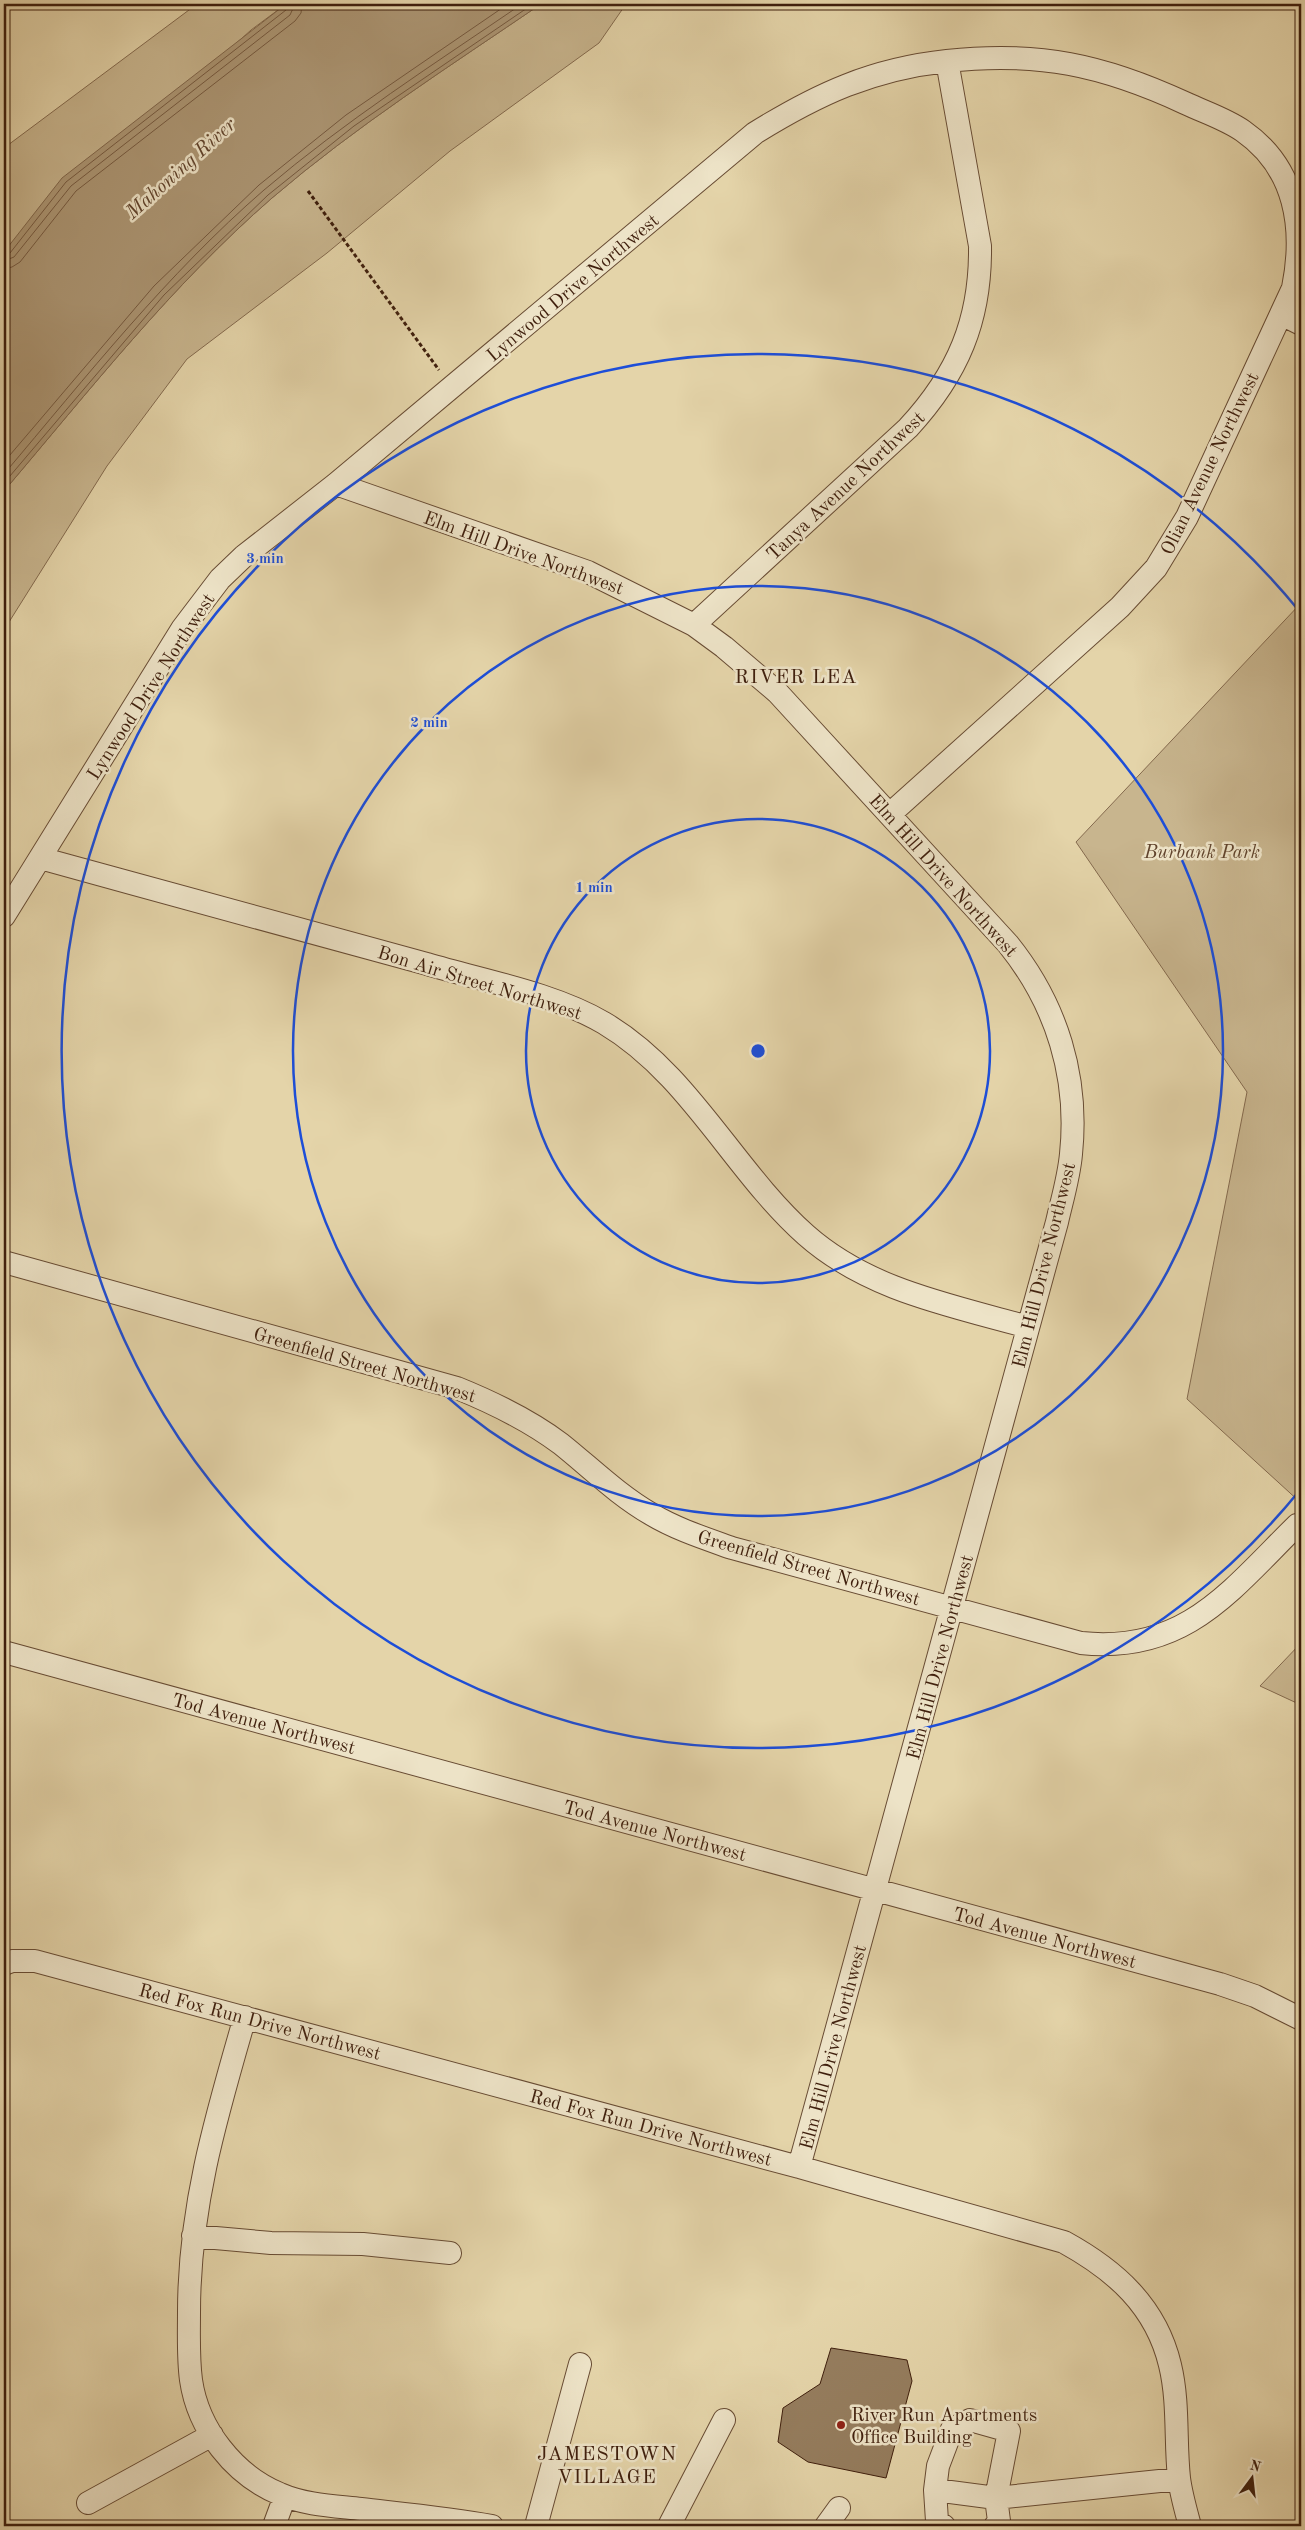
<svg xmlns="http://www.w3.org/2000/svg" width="1305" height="2530" font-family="'Old Standard TT',serif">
	<rect width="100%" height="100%" fill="#e4d4a9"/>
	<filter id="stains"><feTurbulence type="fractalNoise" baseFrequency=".004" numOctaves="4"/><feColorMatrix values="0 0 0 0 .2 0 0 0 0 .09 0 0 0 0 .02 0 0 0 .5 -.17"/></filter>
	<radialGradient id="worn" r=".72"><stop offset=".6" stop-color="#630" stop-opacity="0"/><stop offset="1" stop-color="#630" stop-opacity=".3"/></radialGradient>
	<!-- green -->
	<path fill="#c8b58e" stroke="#846a4e" d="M 197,4 L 286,4 L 251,30 L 4,252 L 4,148 Z
		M 541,4 L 626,4 L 599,43 L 450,151 L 327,253 L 187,359 L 107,466 L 4,630 L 4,491 C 89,391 172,285 272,198 C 356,126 450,66 541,4 Z
		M 1301,603 L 1301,1503 L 1187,1399 L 1247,1092 L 1076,842 Z
		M 1301,1643 L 1301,1705 L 1260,1686 Z"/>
	<!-- water -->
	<path fill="#ac9674" stroke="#80664b" d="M 286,4 L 541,4 C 450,66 356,126 272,198 C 172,285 89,391 4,491 L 4,252 L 62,178 Z"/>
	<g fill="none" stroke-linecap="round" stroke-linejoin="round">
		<!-- shore -->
		<path stroke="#765a40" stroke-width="1" d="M 4,255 L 10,253 L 66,182 L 286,10 L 288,4
			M 4,261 L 14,257 L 71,186 L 290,15 L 295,4
			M 4,269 L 12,267 L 20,262 L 76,191 L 295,21 L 301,13 L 302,4
			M 4,462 L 154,286 L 259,185 L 346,115 L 508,4
			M 4,474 C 87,376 167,274 264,190 C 345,121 434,64 522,4
			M 4,483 L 164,295 L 268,195 L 354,126 L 533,4"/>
	</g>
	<!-- building -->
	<path fill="#957d5e" stroke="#3f1f0d" d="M 831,2348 L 907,2360 L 912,2381 L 886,2478 L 808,2462 L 778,2442 L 783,2408 L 820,2384 Z"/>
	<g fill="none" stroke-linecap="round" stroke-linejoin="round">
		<!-- minor casing -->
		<g stroke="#684c34" stroke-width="24">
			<path id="minor" d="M 1281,314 L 1301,324
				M 336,484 L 588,572 L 694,625 L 724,647 L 777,692 L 1008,944 C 1057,1005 1079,1077 1071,1154 C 1069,1177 1062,1200 1057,1222 L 799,2167
				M 694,625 L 908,428 C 958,374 981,320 980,246 L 947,61
				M 40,858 C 169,894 299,928 427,964 C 484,981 553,993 604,1023 C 690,1074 733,1170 806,1235 C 868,1290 950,1305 1028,1327
				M 4,916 L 182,629 L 220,579 L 244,556 L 336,484 L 755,133 C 818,94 872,69 947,61 C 1038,51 1103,65 1185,103 C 1204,112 1226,119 1243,131 C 1296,168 1305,228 1293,288 L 1187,517 L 1156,568 L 1120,607 L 890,814
				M 4,1262 L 457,1388 C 494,1403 529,1420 561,1444 C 591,1468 618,1495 651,1514 C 676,1529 704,1538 732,1548 L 1081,1643 C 1185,1654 1230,1591 1297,1525
				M 4,1652 L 1220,1984 L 1255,1996 L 1301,2019
				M 4,1964 L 12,1961 L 35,1961 L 799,2167 L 1064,2242 C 1115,2270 1156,2306 1170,2365 C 1179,2402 1175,2441 1179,2478 C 1181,2494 1186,2511 1190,2526
				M 245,2017 C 216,2117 189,2207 189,2312 C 189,2335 188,2358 191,2380 C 198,2429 234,2475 280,2494 C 305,2505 334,2506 361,2509 C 405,2514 449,2518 492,2526
				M 193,2236 L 271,2243 L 363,2244 L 450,2253
				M 935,2490 L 996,2498 L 1179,2479
				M 88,2503 L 212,2435
				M 274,2526 L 285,2496
				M 536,2526 L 580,2364
				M 669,2526 L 724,2420
				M 826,2526 L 839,2508
				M 944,2526 L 937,2521 L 935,2490 L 938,2466 L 952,2429 L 970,2420 L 1009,2431 L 996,2498 L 999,2521 L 995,2526"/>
		</g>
		<!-- path -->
		<path stroke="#3f1f0d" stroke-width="3" stroke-dasharray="4 2.5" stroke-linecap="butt" d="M 308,191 L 439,370"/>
		<!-- minor -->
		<use href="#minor" stroke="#ede3c7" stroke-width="22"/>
	</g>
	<!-- distance rings -->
	<g fill="none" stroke="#1d4ed8" stroke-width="2.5">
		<circle cx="758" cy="1051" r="232"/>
		<circle cx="758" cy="1051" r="465"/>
		<path d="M1300 1490A697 697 0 1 1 1300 612"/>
	</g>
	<!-- markers -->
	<circle fill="#8f2418" stroke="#ede3c7" stroke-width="2" cx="841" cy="2425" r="5"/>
	<g text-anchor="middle" stroke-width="5" stroke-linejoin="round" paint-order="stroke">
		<!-- street labels -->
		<g font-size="19" fill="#3f1f0d" stroke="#ede3c7">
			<text transform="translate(572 287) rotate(-40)" y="7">Lynwood Drive Northwest</text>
			<text transform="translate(1209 463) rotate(-64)" y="7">Olian Avenue Northwest</text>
			<text transform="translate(845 485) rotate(-43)" y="7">Tanya Avenue Northwest</text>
			<text transform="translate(524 552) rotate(20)" y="7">Elm Hill Drive Northwest</text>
			<text transform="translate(150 686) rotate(-57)" y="7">Lynwood Drive Northwest</text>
			<text transform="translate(944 875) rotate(48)" y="7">Elm Hill Drive Northwest</text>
			<text transform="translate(480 982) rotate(17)" y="7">Bon Air Street Northwest</text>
			<text transform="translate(1043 1265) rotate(-76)" y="7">Elm Hill Drive Northwest</text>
			<text transform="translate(365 1364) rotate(16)" y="7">Greenfield Street Northwest</text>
			<text transform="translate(809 1567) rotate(16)" y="7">Greenfield Street Northwest</text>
			<text transform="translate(939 1657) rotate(-75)" y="7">Elm Hill Drive Northwest</text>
			<text transform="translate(264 1723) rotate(15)" y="7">Tod Avenue Northwest</text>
			<text transform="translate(655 1830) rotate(15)" y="7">Tod Avenue Northwest</text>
			<text transform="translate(1045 1937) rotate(15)" y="7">Tod Avenue Northwest</text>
			<text transform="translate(260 2021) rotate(15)" y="7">Red Fox Run Drive Northwest</text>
			<text transform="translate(832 2047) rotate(-75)" y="7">Elm Hill Drive Northwest</text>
			<text transform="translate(651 2127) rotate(15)" y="7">Red Fox Run Drive Northwest</text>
		</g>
		<!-- park labels -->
		<g font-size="19" font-style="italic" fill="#61442d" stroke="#ede3c7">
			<text x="1202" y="858">Burbank Park</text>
		</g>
		<!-- poi labels -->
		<g font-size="19" fill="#3f1f0d" stroke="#ede3c7" text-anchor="start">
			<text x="851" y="2421">River Run Apartments<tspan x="851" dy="22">Office Building</tspan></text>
		</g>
		<!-- water labels -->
		<g font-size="20" font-style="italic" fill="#60432c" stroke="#ede3c7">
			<text transform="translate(180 168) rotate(-42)" y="7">Mahoning River</text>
		</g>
		<!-- neighbourhood labels -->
		<g font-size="20" letter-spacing="1" fill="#3f1f0d" stroke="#ede3c7">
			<text x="796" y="683">RIVER LEA</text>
			<text x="607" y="2460">JAMESTOWN<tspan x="607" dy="23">VILLAGE</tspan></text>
		</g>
	</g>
	<circle cx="758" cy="1051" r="8" fill="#1d4ed8" stroke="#ede3c7" stroke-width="2.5"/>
	<g font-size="15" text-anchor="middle" font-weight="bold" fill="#1d4ed8" stroke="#ede3c7" stroke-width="5" stroke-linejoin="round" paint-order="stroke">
		<text x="265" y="563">3 min</text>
		<text x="429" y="727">2 min</text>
		<text x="594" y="892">1 min</text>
	</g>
	<!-- margin -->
	<rect width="1305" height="2530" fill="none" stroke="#e4d4a9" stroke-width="20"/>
	<rect x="5" y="5" width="1295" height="2520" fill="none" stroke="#3f1f0d" stroke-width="2.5"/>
	<rect x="10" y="10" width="1285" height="2510" fill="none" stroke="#3f1f0d"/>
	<!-- north arrow -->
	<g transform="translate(1252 2478) rotate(15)" stroke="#ede3c7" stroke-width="4" paint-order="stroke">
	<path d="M0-4L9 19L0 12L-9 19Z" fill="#3f1f0d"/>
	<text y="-8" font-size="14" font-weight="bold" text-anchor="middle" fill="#3f1f0d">N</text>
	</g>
	<rect width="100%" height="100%" filter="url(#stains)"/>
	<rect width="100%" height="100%" fill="url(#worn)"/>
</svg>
